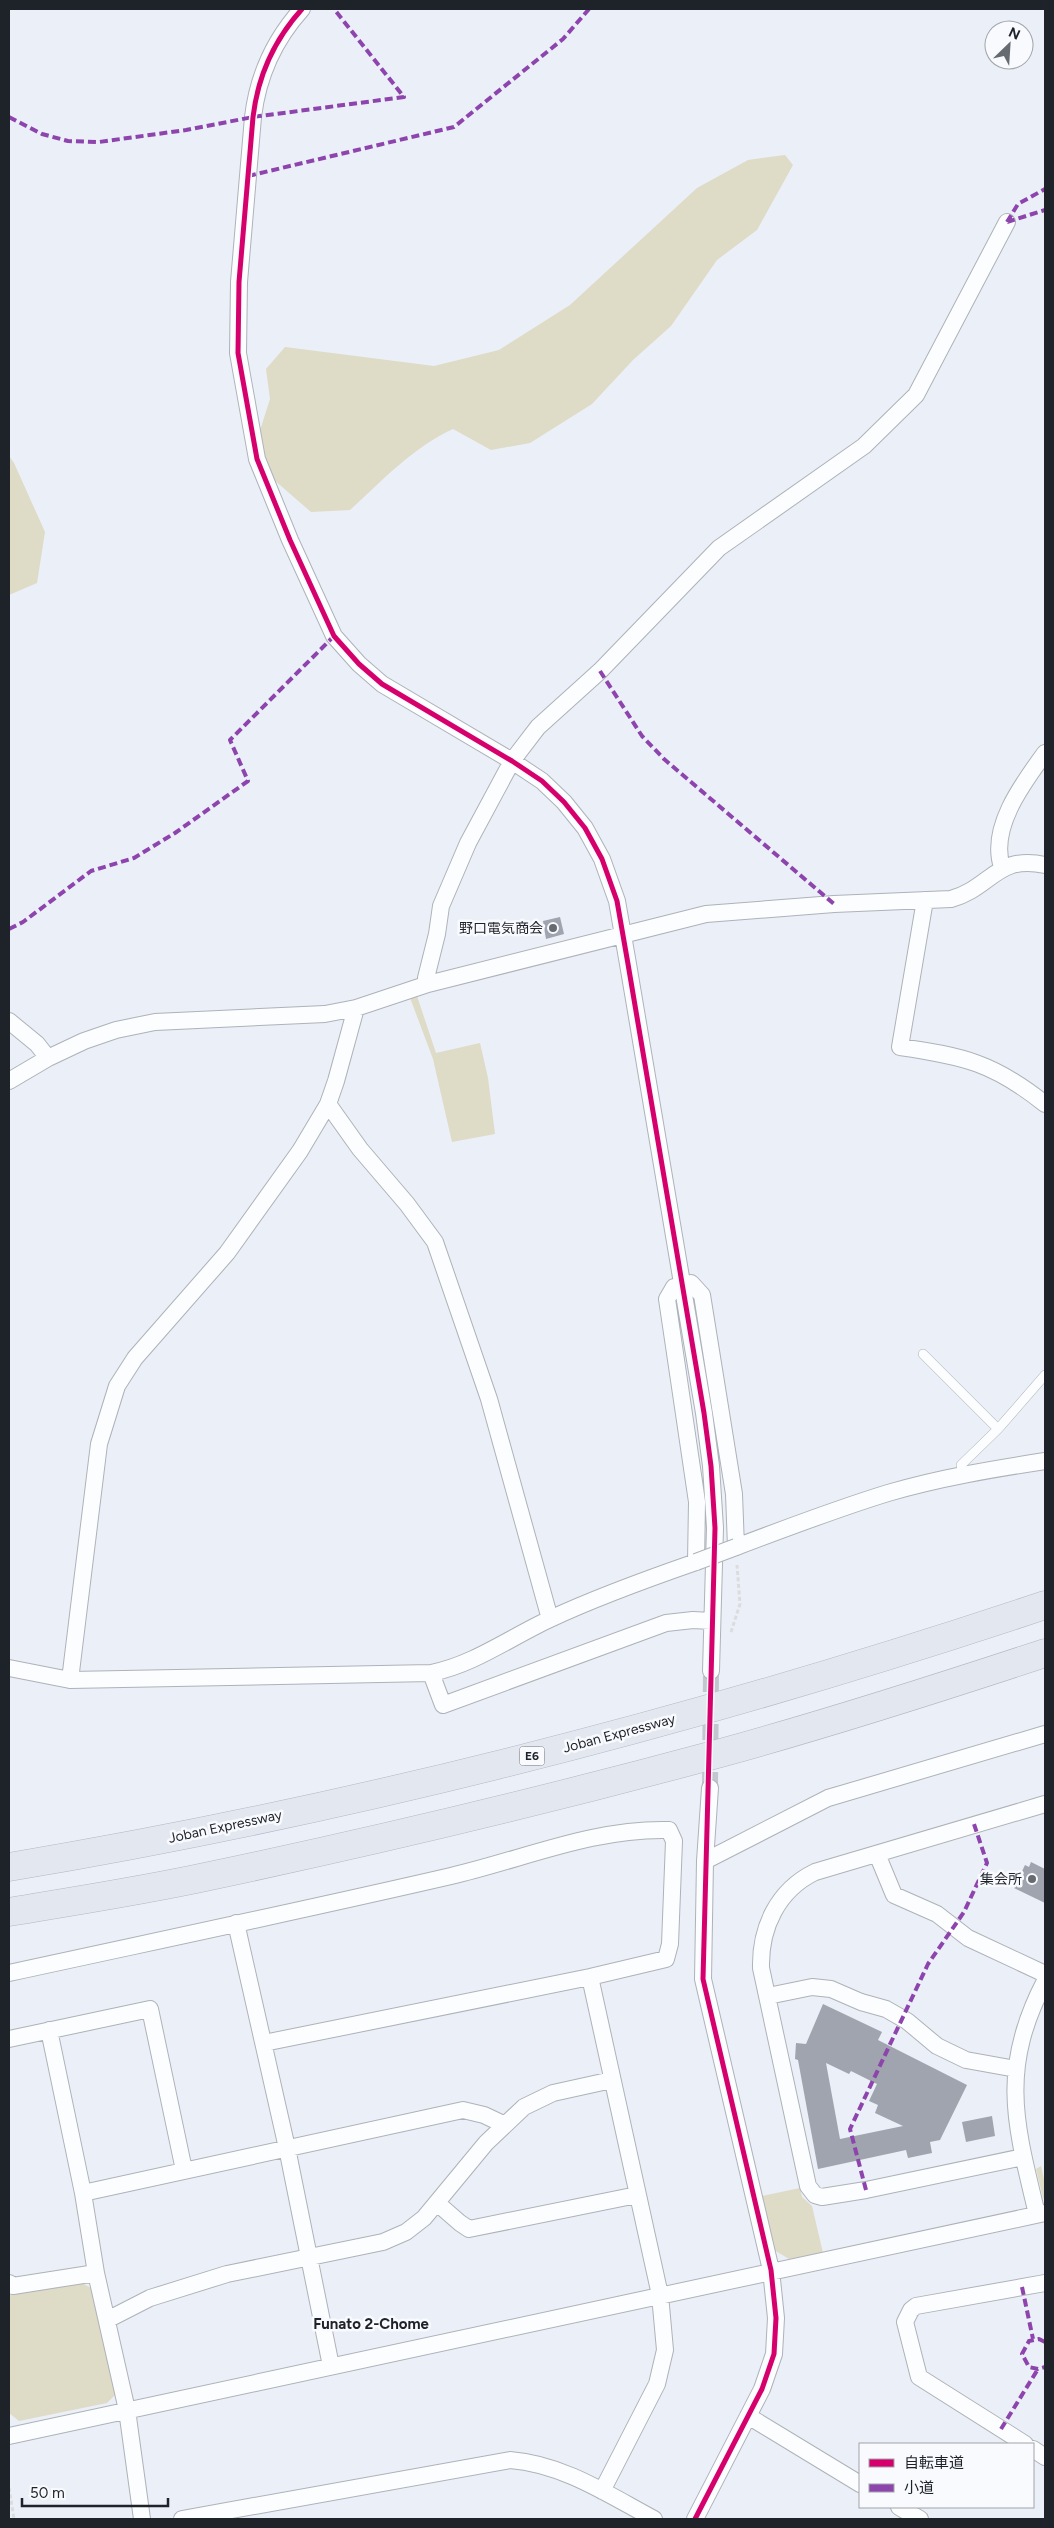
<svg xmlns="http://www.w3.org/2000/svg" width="1054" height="2528" font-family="Figtree,'Noto Sans JP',sans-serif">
	<rect width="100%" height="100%" fill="#ebeff7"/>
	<!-- green -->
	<path fill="#dedbc7" d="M 785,155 L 793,165 L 757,230 L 717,260 L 671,326 L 633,360 L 592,404 L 530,443 L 491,450 L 453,429 C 413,447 382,481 350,510 L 311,512 L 273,479 L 257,440 L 270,399 L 266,369 L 285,347 L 434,366 L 499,350 L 570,305 L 697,188 L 748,160 Z
		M 9,456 L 14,463 L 45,532 L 37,583 L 9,595 Z
		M 416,993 L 436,1053 L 480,1043 L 488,1078 L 495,1134 L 452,1142 L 433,1059 L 409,995 Z
		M 1041,2166 L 1045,2184 L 1045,2199 L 1043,2198 L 1036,2169 Z
		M 800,2188 L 802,2197 L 812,2206 L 823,2253 L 789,2259 L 774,2250 L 762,2196 Z
		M 82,2283 L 93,2289 L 116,2394 L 107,2403 L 19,2421 L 9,2413 L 9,2295 Z"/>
	<!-- building -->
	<path fill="#9fa4ae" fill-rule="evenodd" d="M 560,917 L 564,934 L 546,939 L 543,921 Z
		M 1031,1862 L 1045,1869 L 1045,1903 L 1014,1888 L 1025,1865 L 1029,1867 Z
		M 823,2004 L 882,2032 L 878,2040 L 967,2085 L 940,2140 L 930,2142 L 932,2153 L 908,2158 L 906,2150 L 818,2169 L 798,2060 L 795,2059 L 796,2043 L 806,2044 ZM 826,2063 L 849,2074 L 851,2071 L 877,2084 L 869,2101 L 878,2105 L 875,2113 L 903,2126 L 840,2139 Z
		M 992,2116 L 995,2136 L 966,2142 L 962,2122 Z"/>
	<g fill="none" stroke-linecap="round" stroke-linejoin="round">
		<!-- street-tunnel -->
		<path stroke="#c2c6ce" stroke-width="16" stroke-dasharray="16 8" stroke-linecap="butt" d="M 710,1788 L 711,1671"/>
		<!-- lane casing -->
		<g stroke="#aeb2b9" stroke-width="10">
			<path id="lane" d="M 923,1354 L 998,1429
				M 963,1476 L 961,1465 L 998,1429 L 1045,1375"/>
		</g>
		<!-- street casing -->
		<g stroke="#aeb2b9" stroke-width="18">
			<path id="street" d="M 302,9 C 274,40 258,75 253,117 L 239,282 L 238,353 L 257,459 L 290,540 L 334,636 L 359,664 L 382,684 L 512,761 L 542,781 L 564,802 L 585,828 L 602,859 L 617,901 L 628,964 L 704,1413 L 711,1466 L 715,1528 L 711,1671
				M 1002,867 C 989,828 1023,783 1045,753
				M 925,900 L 900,1047 C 963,1056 994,1063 1045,1104
				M 428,984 L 426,978 L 437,934 L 441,906 L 468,843 L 512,761 L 538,727 L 600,671 L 719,548 L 864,446 L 916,395 L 1007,222
				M 9,1021 L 37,1044 L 48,1058
				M 9,1081 L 48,1058 L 84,1041 L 116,1030 L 155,1022 L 325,1014 L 356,1008 L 428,984 L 706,914 L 834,904 L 951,899 C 991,888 997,854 1045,865
				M 328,1104 L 360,1149 L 407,1204 L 435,1242 L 489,1399 L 550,1619
				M 9,1668 L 70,1680 L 431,1673 C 473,1665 511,1637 550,1619 C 597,1597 647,1579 696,1562 L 697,1502 L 667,1299 L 674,1287 L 691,1283 L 702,1295 L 734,1494 L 736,1547 C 786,1528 836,1509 888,1493 C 939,1478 993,1469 1045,1461
				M 431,1673 L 443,1705 L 666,1623 L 693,1620 L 711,1621
				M 70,1680 L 99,1444 L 117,1386 L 135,1358 L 227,1253 L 300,1151 L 328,1104 L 336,1081 L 356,1008
				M 877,1854 L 894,1895 L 937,1914 L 968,1938 L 1045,1974
				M 705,1861 L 828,1798 L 1045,1734
				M 236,1923 L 287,2148 L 331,2366
				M 9,1973 C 156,1941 304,1910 451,1876 C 524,1859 593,1828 669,1830 L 674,1841 L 670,1944 L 666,1959 L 590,1977 L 264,2043
				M 590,1977 L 660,2295 L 665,2350 L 657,2384 L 602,2491
				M 768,1996 L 812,1987 L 831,1989 L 861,2002 L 886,2009 L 907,2021 L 937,2046 L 966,2060 L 1016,2069
				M 49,2030 L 83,2193 L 96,2273 L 127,2410 L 142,2519
				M 9,2039 L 150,2009 L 184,2170
				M 1023,2157 L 866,2190 L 822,2197 L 815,2195 L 808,2186 L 761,1968 C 760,1927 778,1890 815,1872 L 1045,1804
				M 83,2193 L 463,2110 L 484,2115 L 503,2124
				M 437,2203 L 460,2223 L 469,2229 L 637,2195
				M 1037,2214 C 1015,2123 999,2069 1045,1981
				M 9,2283 L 13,2286 L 96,2273
				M 107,2320 L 150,2298 L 227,2274 L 383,2242 L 406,2232 L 424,2218 L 486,2143 L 524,2107 L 553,2093 L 612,2080
				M 748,2416 L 860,2484
				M 9,2436 L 1045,2213
				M 1025,2444 L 919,2377 L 905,2322 L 911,2310 L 916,2306 L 1045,2283
				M 1033,2449 L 1045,2457
				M 899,2507 L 920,2519
				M 182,2519 L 510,2460 C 563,2464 609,2495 654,2519
				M 695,2519 L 762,2389 L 774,2354 L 776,2318 L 771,2270 L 703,1979 L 705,1861 L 710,1788"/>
		</g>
		<!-- highway casing -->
		<g stroke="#b2b7c3" stroke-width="29">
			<path id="highway" d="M 9,1867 C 361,1808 707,1718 1045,1605
				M 9,1912 C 74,1901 140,1891 205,1877 C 376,1841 547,1800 717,1754 C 827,1724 936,1689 1045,1653"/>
		</g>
		<!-- path -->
		<path stroke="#dbdcde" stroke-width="3" stroke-dasharray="4 2.5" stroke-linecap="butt" d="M 731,1632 L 740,1604 L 737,1565
			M 9,2488 L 14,2519"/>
		<!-- lane -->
		<use href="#lane" stroke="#fcfdfe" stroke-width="9"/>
		<!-- street -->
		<use href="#street" stroke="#fcfdfe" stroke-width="16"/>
		<!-- highway -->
		<use href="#highway" stroke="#e3e8f0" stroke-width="28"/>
		<!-- street-bridge casing -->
		<g stroke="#aeb2b9" stroke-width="18" stroke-linecap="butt">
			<path id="street-bridge" d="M 696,1562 L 736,1547"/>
		</g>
		<!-- street-bridge -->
		<use href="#street-bridge" stroke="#fcfdfe" stroke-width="16"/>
		<!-- quiet -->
		<path stroke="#8e44ad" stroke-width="4" stroke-dasharray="8 4" stroke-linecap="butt" d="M 9,117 L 42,134 L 68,141 L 99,142 L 186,130 L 253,117 L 404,97 L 334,9
			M 248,176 L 454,127 L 563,39 L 589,9
			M 1007,222 L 1018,204 L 1045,189
			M 1007,222 L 1045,210
			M 600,671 L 642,736 L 664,759 L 834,904
			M 9,929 L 23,922 L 91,871 L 134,858 L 175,833 L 248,781 L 230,740 L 334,636
			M 866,2190 L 850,2129 L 928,1964 L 964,1912 L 987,1863 L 974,1824
			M 1022,2287 L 1033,2339
			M 1045,2342 L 1039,2339 L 1029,2341 L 1022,2354 L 1029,2367 L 1038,2369 L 1045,2367
			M 1001,2429 L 1038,2369"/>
		<!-- cycleway casing -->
		<g stroke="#f8fafe" stroke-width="8">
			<path id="cycleway" d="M 302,9 C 274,40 258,75 253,117 L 239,282 L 238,353 L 257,459 L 290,540 L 334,636 L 359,664 L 382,684 L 512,761 L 542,781 L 564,802 L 585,828 L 602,859 L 617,901 L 628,964 L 704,1413 L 711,1466 L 715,1528 L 703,1979 L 771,2270 L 776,2318 L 774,2354 L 762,2389 L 695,2519"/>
		</g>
		<!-- cycleway -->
		<use href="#cycleway" stroke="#d6006c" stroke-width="5"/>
	</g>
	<!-- markers -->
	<g fill="#666a71" stroke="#f8fafe" stroke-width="2">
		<circle cx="553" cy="928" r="5"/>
		<circle cx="1032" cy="1879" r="5"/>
	</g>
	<g text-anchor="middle" stroke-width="5" stroke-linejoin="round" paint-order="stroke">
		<!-- shield labels -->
		<rect fill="#f8fafe" stroke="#5f6369" stroke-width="1" x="519.5" y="1746.5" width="25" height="19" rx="4"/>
		<g font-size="12" font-weight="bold" fill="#1e2229">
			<text x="532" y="1760">E6</text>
		</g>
		<!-- poi labels -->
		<g font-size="14" fill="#1e2229" stroke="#f8fafe" text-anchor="end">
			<text x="543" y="933">野口電気商会</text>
			<text x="1022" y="1884">集会所</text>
		</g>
		<!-- street labels -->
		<g font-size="14" fill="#1e2229" stroke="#f8fafe">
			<text transform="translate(619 1733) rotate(-15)" y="5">Joban Expressway</text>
			<text transform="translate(225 1826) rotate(-12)" y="5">Joban Expressway</text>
		</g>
		<!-- neighbourhood labels -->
		<g font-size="15" font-weight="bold" fill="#1e2229" stroke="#f8fafe">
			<text x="371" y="2329">Funato 2-Chome</text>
		</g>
	</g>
	<!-- border -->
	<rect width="1054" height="2528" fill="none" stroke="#1e2229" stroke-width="20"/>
	<!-- legend -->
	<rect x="859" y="2443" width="175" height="65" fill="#f8fafe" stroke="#a1a4a9"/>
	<rect x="869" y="2459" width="25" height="8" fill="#d6006c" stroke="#a1a4a9"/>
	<text x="904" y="2468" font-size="15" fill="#1e2229">自転車道</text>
	<rect x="869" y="2484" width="25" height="8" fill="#8e44ad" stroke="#a1a4a9"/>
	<text x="904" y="2493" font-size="15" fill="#1e2229">小道</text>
	<!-- north arrow -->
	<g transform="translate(1009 45) rotate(25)"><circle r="24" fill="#f8fafe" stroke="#a1a4a9"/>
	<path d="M0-4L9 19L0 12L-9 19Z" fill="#666a71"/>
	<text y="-8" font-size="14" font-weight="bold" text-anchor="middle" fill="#1e2229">N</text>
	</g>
	<!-- scale -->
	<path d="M22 2498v8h146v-8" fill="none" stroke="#1e2229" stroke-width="2.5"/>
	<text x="30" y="2498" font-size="15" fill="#1e2229" stroke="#f8fafe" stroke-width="4" paint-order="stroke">50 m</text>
</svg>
